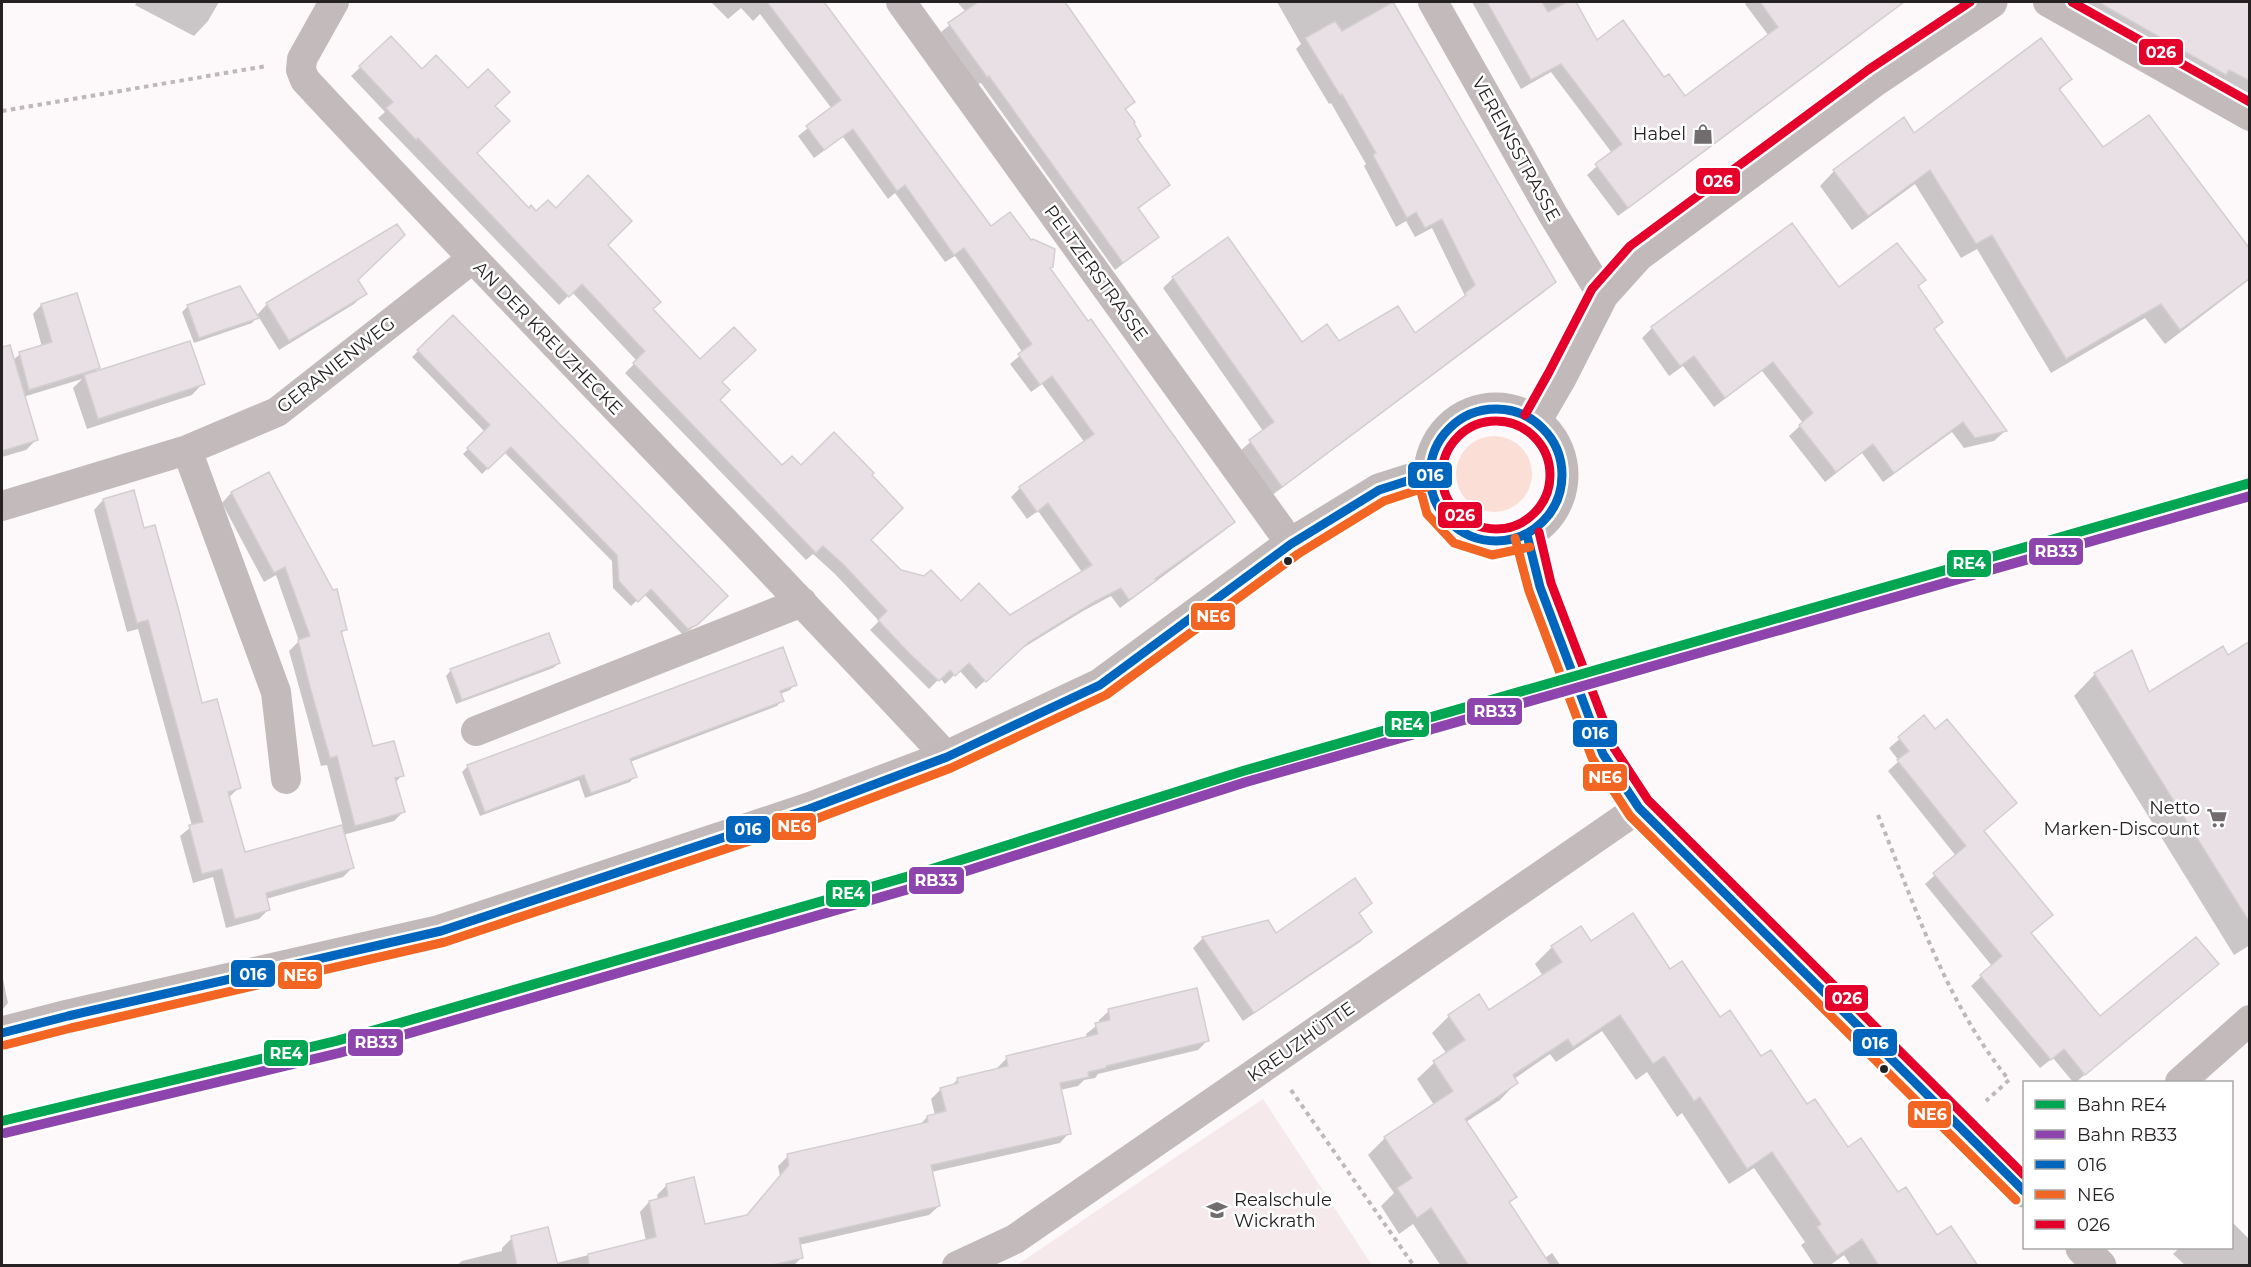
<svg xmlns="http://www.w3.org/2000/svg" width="2251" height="1267" font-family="Montserrat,sans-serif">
	<rect width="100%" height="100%" fill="#fdf8f9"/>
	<!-- built -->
	<path fill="#f5e9ec" d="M 1263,1099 L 1372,1265 L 1017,1265 L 1179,1155 Z"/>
	<!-- green -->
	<path fill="#fbded6" d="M1456 474a38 38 0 1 1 76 0a38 38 0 1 1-76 0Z"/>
	<!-- shadow -->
	<path fill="#0003" d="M 137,2 L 219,2 L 208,21 L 194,36 L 135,5 Z
		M 711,2 L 822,2 L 990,228 L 1049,268 L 1233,522 L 1224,531 L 1120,608 L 1111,596 L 1083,611 L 1018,651 L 976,689 L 959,670 L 945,684 L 940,678 L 929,689 L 870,630 L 879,621 L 835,574 L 813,554 L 806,560 L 625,373 L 637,361 L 572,292 L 559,305 L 378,118 L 385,112 L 351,76 L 391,38 L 422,71 L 468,90 L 494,106 L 475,153 L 529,210 L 536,213 L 556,210 L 606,245 L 651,309 L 720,382 L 718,400 L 782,467 L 869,540 L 900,571 L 961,603 L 1009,616 L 1082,572 L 1038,511 L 1027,519 L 1011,497 L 1020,488 L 1085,443 L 1042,384 L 1031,392 L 1010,364 L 1023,353 L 955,256 L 945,262 L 895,193 L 888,199 L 843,137 L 814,158 L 798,136 L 832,109 L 760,14 L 753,21 L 741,8 L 728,19 Z
		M 957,2 L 1063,2 L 1133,102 L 1125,111 L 1135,140 L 1168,185 L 1137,210 L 1157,237 L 1115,270 L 981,83 L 978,84 L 941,32 L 966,12 Z
		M 1277,2 L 1392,2 L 1554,282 L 1544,292 L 1271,496 L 1240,451 L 1263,431 L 1163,288 L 1173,278 L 1302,344 L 1415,335 L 1465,296 L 1432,228 L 1415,237 L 1406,221 L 1396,227 L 1364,166 L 1366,164 L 1331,103 L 1329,104 L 1296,49 L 1301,44 Z
		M 1472,2 L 1574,2 L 1596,42 L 1664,79 L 1685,98 L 1769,36 L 1745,4 L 1747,2 L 1873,2 L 1883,15 L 1874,25 L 1618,216 L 1587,175 L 1612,153 L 1551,72 L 1521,89 Z
		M 2087,2 L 2211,2 L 2250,23 L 2250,97 L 2220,80 L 2215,84 L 2088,12 Z
		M 2070,79 L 2059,91 L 2103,150 L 2250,252 L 2250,279 L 2165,344 L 2145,318 L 2051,373 L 1977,249 L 1961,258 L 1915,184 L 1852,230 L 1820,186 L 1834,171 L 1914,135 Z
		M 356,280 L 365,294 L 354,304 L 279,350 L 258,316 L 252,323 L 194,343 L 182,312 L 188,306 L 256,316 L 267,304 Z
		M 1924,280 L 1917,288 L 1942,322 L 1933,330 L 2005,431 L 1994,441 L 1964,448 L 1952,432 L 1883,482 L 1862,453 L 1825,482 L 1789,436 L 1803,423 L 1762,371 L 1714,407 L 1683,366 L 1669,376 L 1642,338 L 1652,328 L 1839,289 Z
		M 41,305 L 98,368 L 93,374 L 203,383 L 192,395 L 87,429 L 73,388 L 82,379 L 23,397 L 36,440 L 26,450 L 2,457 L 2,405 L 21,399 L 11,362 L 20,354 L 42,347 L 33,314 Z
		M 453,317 L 725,596 L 690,630 L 682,634 L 644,594 L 631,606 L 613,588 L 612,561 L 504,452 L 482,474 L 463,454 L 485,432 L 412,357 Z
		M 269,474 L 345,629 L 341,634 L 372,748 L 402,775 L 395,783 L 403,812 L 394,821 L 343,835 L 352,868 L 343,877 L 266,899 L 269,909 L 259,919 L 226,928 L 213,877 L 193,883 L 180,836 L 192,826 L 138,629 L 127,632 L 94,510 L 103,500 L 143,530 L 201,705 L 239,788 L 229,797 L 244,854 L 343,827 L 327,765 L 321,766 L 289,651 L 299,641 L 276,575 L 264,582 L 222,503 L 231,493 Z
		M 2250,643 L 2250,945 L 2234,955 L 2074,696 L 2095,674 L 2149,694 L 2228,657 Z
		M 559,663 L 553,668 L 456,704 L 446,676 L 451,670 Z
		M 795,684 L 790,690 L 780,694 L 782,700 L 777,706 L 630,762 L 635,776 L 630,782 L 585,798 L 579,780 L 480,816 L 462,772 L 468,766 Z
		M 1924,718 L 1983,832 L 2029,934 L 2100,1018 L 2207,973 L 2076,1082 L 2073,1082 L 2053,1058 L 2040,1068 L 1971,986 L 1992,966 L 1925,884 L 1956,856 L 1888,771 L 1899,761 L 1889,748 Z
		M 1371,903 L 1358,915 L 1370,932 L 1360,942 L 1243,1021 L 1193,948 L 1203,938 L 1276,935 Z
		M 1591,943 L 1670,971 L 1760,1058 L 1847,1149 L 1897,1194 L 1937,1237 L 1976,1266 L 1851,1266 L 1844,1255 L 1829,1266 L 1815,1266 L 1801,1245 L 1805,1242 L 1754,1168 L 1729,1184 L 1682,1113 L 1677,1117 L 1647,1072 L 1636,1080 L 1602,1031 L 1556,1062 L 1550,1054 L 1514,1079 L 1516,1083 L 1500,1100 L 1466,1122 L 1515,1196 L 1508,1203 L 1545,1258 L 1552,1253 L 1561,1266 L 1441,1266 L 1413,1224 L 1399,1234 L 1381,1206 L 1394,1193 L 1368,1155 L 1385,1138 L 1434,1105 L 1417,1079 L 1434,1063 L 1447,1054 L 1432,1033 L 1449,1016 L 1489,1012 L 1543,976 L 1535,964 L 1552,947 Z
		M 2,974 L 8,1003 L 2,1010 Z
		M 1109,1011 L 1208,1040 L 1198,1050 L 1098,1074 L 1095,1078 L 1084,1080 L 1078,1086 L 1060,1090 L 1069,1133 L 1060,1143 L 931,1172 L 939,1206 L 929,1215 L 799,1245 L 802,1257 L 793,1266 L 456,1266 L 462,1261 L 502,1251 L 502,1248 L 512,1238 L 556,1263 L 646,1241 L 640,1212 L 649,1202 L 658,1200 L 657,1195 L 667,1185 L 704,1226 L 746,1217 L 780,1176 L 778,1166 L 788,1156 L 919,1126 L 927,1117 L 935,1115 L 931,1099 L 941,1089 L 951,1086 L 958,1079 L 997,1070 L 997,1068 L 1007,1058 L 1087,1038 L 1086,1034 L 1099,1024 L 1099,1020 Z
		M 2232,1222 L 2250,1240 L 2250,1266 L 2186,1266 L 2173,1254 L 2178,1249 L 2176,1248 L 2232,1248 Z"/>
	<!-- building -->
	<path fill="#e9e0e5" stroke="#d3cfd0" stroke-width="1.5" d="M 767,2 L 824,2 L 991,226 L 1010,212 L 1031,240 L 1033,239 L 1055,249 L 1053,267 L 1050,268 L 1088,321 L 1091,319 L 1235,522 L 1155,579 L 1157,580 L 1129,600 L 1121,588 L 1094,602 L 1029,642 L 986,682 L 969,663 L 955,676 L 950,670 L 939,681 L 909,653 L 878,620 L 887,611 L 844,565 L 823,546 L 816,553 L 633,363 L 645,351 L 639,345 L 582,284 L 569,297 L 418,138 L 416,140 L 386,108 L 393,102 L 359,66 L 391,36 L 422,69 L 436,55 L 468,88 L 488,69 L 510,92 L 495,106 L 510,121 L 477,153 L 529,208 L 531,205 L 536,211 L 548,200 L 556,208 L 588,175 L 632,221 L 608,245 L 661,302 L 653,309 L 700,359 L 734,327 L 756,350 L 722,382 L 730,390 L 720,400 L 782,465 L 792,456 L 801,465 L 834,432 L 874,473 L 872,475 L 903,508 L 871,540 L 901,570 L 924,576 L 931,570 L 961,601 L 979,583 L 1010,615 L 1092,565 L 1048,503 L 1037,512 L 1019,487 L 1094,434 L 1052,376 L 1040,385 L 1018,354 L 1032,344 L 964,248 L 954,255 L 905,185 L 897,191 L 853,129 L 824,150 L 806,126 L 841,100 Z
		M 978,2 L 1065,2 L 1135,102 L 1125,109 L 1135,122 L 1134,123 L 1141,136 L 1137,139 L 1170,185 L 1138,208 L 1159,237 L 1123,263 L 989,76 L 987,77 L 948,23 Z
		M 1393,2 L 1556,282 L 1282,487 L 1249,440 L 1274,422 L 1172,277 L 1228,237 L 1302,342 L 1327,324 L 1339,341 L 1398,306 L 1415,333 L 1466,295 L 1465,293 L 1475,285 L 1442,219 L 1425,228 L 1416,212 L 1407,218 L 1373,155 L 1376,153 L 1342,94 L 1340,95 L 1305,38 L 1335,21 L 1342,31 Z
		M 1487,2 L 1542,2 L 1548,12 L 1567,2 L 1576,2 L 1597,40 L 1623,20 L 1664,77 L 1669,74 L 1685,96 L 1778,27 L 1760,2 L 1904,2 L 1628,208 L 1595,164 L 1622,144 L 1561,64 L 1531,80 Z
		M 2098,2 L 2250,2 L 2250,81 L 2229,70 L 2226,75 Z
		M 2041,38 L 2072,79 L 2059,89 L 2103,147 L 2149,115 L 2250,249 L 2250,278 L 2180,330 L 2161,304 L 2066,359 L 1992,235 L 1976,244 L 1930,170 L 1868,216 L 1833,170 L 1904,117 L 1914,133 Z
		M 1792,223 L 1839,287 L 1897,243 L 1926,280 L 1918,286 L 1943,322 L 1934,329 L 2007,431 L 1975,438 L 1963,422 L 1894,473 L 1873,444 L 1836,472 L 1799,425 L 1813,413 L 1773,362 L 1725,398 L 1694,356 L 1680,366 L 1651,327 Z
		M 397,224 L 405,235 L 358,280 L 367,294 L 289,341 L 266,303 Z
		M 240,286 L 259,318 L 199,338 L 187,305 Z
		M 77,293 L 100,368 L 29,390 L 19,352 L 52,342 L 41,304 Z
		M 453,315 L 728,596 L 697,625 L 688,629 L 651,589 L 638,602 L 619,581 L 617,555 L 511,447 L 488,469 L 467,448 L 490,425 L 417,350 Z
		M 190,341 L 205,384 L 98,419 L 84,375 Z
		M 10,345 L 38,440 L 2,451 L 2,347 Z
		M 269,472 L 333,590 L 337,589 L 347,630 L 341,631 L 373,746 L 394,741 L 404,776 L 395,778 L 405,812 L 355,826 L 337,756 L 330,758 L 310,687 L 298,640 L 310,636 L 285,567 L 274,573 L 231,492 Z
		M 134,490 L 144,528 L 155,525 L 179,611 L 202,703 L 217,699 L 241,788 L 228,792 L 245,852 L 342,825 L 354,868 L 266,893 L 270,910 L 235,919 L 222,869 L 202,874 L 189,825 L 203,822 L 148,620 L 137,623 L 103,499 Z
		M 549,633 L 560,663 L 462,700 L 450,669 Z
		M 2250,641 L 2250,923 L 2094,673 L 2132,650 L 2149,692 L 2223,646 L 2228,655 Z
		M 783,647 L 797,685 L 780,691 L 784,701 L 630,759 L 637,777 L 591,793 L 584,775 L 485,812 L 467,765 Z
		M 1924,715 L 1935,729 L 1947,719 L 2017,803 L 1984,831 L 2053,915 L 2031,933 L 2100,1016 L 2196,937 L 2219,964 L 2085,1075 L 2064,1049 L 2051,1060 L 1980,975 L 2002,956 L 1933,873 L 1966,846 L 1897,760 L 1909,751 L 1898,737 Z
		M 1355,878 L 1372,903 L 1359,913 L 1372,932 L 1254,1013 L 1202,937 L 1268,920 L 1276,933 Z
		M 1633,913 L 1670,969 L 1682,961 L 1720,1017 L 1730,1010 L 1761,1056 L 1771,1050 L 1807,1104 L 1815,1099 L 1848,1147 L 1861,1138 L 1898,1192 L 1906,1187 L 1937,1235 L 1951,1226 L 1978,1266 L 1879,1266 L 1862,1239 L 1837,1256 L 1817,1227 L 1821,1224 L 1772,1152 L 1747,1169 L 1700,1097 L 1694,1101 L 1664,1056 L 1653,1064 L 1620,1015 L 1573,1047 L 1568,1039 L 1513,1075 L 1518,1083 L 1465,1119 L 1517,1197 L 1509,1202 L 1551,1266 L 1469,1266 L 1431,1208 L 1417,1218 L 1397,1188 L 1412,1178 L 1384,1137 L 1453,1091 L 1433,1061 L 1465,1040 L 1448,1015 L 1479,994 L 1489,1010 L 1562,962 L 1551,946 L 1581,926 L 1591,941 Z
		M 1197,988 L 1209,1041 L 1106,1066 L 1106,1068 L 1088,1072 L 1089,1077 L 1060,1083 L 1071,1134 L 931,1165 L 940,1206 L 799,1238 L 803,1258 L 768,1266 L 589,1266 L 588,1254 L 656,1237 L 649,1201 L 668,1196 L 666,1184 L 694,1177 L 705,1224 L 747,1215 L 789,1165 L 787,1154 L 928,1122 L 927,1116 L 946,1111 L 940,1088 L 958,1083 L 957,1078 L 1008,1066 L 1006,1056 L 1098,1034 L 1095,1023 L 1110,1020 L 1108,1009 Z
		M 548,1227 L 558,1266 L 517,1266 L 511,1236 Z"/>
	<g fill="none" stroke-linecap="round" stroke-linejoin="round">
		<!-- path -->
		<path stroke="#beb8b8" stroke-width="4" stroke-dasharray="4.5 4.5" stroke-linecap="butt" d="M 2,111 L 267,66
			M 1878,815 C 1915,906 1946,1003 2009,1080 L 1986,1101
			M 1291,1090 L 1414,1266"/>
		<!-- street -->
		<path stroke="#c3bbbb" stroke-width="30" d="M 334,2 L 302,59 L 301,70 L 305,80 C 517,308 735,529 947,757
			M 901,2 L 1291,544
			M 1433,2 L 1552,213 L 1602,295
			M 2048,2 L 2250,116
			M 187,450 L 276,692 L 286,779
			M 2,506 L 187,450 L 277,412 L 472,259
			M 476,731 L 802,602
			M 2180,1082 L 2250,1020
			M 957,1266 L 1015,1239 L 1639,808"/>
		<!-- secondary -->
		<path stroke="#c2baba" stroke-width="33" d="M1430 475a66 66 0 1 1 132 0a66 66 0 1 1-132 0Z
			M 1535,421 L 1560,378 L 1602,295 L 1638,255 L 1875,80 L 1991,2
			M 1527,535 L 1540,587 L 1603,754 L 1639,808 L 2024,1191
			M 2,1033 L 68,1016 L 441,931 L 809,809 L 947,757 L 1100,685 L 1291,544 L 1379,490 L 1429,474
			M 2082,1248 L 2100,1266"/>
		<!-- bus-1 casing -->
		<g stroke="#fff" stroke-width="14">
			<path id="bus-1" d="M1430 475a66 66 0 1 1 132 0a66 66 0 1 1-132 0Z
				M 1527,535 L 1540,587 L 1603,754 L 1639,808 L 2024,1191
				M 2,1033 L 68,1016 L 441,931 L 809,809 L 947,757 L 1100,685 L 1291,544 L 1379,490 L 1429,474"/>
		</g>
		<!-- bus-2 casing -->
		<g stroke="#fff" stroke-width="14">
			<path id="bus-2" d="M 1417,477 L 1427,514 L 1454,543 L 1492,555 L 1530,547
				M 1515,538 L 1529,591 L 1592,758 L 1630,816 L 2016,1200
				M 5,1045 L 71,1028 L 445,942 L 813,820 L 951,768 L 1106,695 L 1298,554 L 1384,501 L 1433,485"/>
		</g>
		<!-- bus-3 casing -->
		<g stroke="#fff" stroke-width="14">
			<path id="bus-3" d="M 2072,2 L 2250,102
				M 1525,415 L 1549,372 L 1592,289 L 1630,246 L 1868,70 L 1970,2
				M1442 475a54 54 0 1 1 108 0a54 54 0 1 1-108 0Z
				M 1539,532 L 1551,583 L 1614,748 L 1648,800 L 2024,1175"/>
		</g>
		<!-- bus-1 -->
		<use href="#bus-1" stroke="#0065bd" stroke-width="9"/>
		<!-- bus-2 -->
		<use href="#bus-2" stroke="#f26522" stroke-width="9"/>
		<!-- bus-3 -->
		<use href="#bus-3" stroke="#e4002b" stroke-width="9"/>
		<!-- rail-1 casing -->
		<g stroke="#fff" stroke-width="15">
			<path id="rail-1" d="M 2,1121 L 336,1041 L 393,1025 L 913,875 L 1243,771 L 2250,483"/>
		</g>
		<!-- rail-2 casing -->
		<g stroke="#fff" stroke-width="15">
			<path id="rail-2" d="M 5,1133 L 339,1053 L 396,1037 L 916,887 L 1246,782 L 2250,496"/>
		</g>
		<!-- rail-1 -->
		<use href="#rail-1" stroke="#00a651" stroke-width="10"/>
		<!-- rail-2 -->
		<use href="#rail-2" stroke="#8e44ad" stroke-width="10"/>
	</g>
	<!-- icons -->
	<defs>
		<g id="shop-bare" transform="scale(1.62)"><path d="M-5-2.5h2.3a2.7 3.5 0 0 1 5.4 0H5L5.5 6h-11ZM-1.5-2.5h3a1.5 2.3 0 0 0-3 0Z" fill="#716d6e" stroke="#fff" stroke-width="2.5" paint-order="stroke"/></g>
		<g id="supermarket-bare" transform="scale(1.62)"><path d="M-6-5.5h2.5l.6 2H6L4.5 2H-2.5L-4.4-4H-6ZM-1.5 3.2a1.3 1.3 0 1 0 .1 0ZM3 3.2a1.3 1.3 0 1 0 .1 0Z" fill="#716d6e" stroke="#fff" stroke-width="2.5" paint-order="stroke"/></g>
		<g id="school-bare" transform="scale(1.62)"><path d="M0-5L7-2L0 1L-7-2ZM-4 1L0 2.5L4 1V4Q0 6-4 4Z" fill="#716d6e" stroke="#fff" stroke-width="2.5" paint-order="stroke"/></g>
	</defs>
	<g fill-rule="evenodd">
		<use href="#shop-bare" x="1703" y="134"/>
		<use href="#supermarket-bare" x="2217" y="818"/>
		<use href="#school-bare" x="1217" y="1210"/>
	</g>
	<!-- markers -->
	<g fill="#262223" stroke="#fff" stroke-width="2">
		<circle cx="1288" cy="561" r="5"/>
		<circle cx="1884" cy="1069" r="5"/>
	</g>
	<g text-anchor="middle" stroke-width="5" stroke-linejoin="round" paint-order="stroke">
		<!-- poi labels -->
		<g font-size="18" fill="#262223" stroke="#fff" text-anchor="end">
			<text x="1686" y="140">Habel</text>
			<text x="2200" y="814">Netto<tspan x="2200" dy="21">Marken-Discount</tspan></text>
			<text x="1234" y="1206" text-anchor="start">Realschule<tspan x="1234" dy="21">Wickrath</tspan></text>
		</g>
		<!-- street labels -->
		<g font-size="18" fill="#262223" stroke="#fff">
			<text transform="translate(1516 149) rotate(61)" y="6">VEREINSSTRASSE</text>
			<text transform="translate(1096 273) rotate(54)" y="6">PELTZERSTRASSE</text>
			<text transform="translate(548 338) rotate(46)" y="6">AN DER KREUZHECKE</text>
			<text transform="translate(336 365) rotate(-38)" y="6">GERANIENWEG</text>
			<text transform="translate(1301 1042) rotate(-35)" y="6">KREUZHÜTTE</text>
		</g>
	</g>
	<g stroke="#fff" stroke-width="2">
		<rect x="2138" y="38" width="46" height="28" rx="6" fill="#e4002b"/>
		<rect x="1695" y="167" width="46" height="28" rx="6" fill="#e4002b"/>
		<rect x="1407" y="461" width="46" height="28" rx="6" fill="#0065bd"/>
		<rect x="1437" y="501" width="46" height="28" rx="6" fill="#e4002b"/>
		<rect x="2028" y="537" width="56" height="29" rx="6" fill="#8e44ad"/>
		<rect x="1946" y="549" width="46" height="29" rx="6" fill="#00a651"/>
		<rect x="1190" y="602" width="46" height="29" rx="6" fill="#f26522"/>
		<rect x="1466" y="697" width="57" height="29" rx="6" fill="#8e44ad"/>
		<rect x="1384" y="710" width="46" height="28" rx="6" fill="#00a651"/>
		<rect x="1572" y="719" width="46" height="29" rx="6" fill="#0065bd"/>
		<rect x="1582" y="763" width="46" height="29" rx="6" fill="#f26522"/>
		<rect x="771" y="812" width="46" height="29" rx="6" fill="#f26522"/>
		<rect x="725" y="815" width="46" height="29" rx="6" fill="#0065bd"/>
		<rect x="908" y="866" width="57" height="29" rx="6" fill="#8e44ad"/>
		<rect x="825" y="879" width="46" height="29" rx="6" fill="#00a651"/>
		<rect x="230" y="959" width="46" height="29" rx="6" fill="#0065bd"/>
		<rect x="277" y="961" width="46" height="29" rx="6" fill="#f26522"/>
		<rect x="1824" y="984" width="45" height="28" rx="6" fill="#e4002b"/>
		<rect x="347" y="1028" width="57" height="29" rx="6" fill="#8e44ad"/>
		<rect x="1852" y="1028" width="46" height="29" rx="6" fill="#0065bd"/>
		<rect x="263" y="1039" width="46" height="28" rx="6" fill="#00a651"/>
		<rect x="1907" y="1100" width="45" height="29" rx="6" fill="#f26522"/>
	</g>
	<g font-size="16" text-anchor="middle" font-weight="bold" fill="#fff">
		<text x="2161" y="58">026</text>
		<text x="1718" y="187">026</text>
		<text x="1430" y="481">016</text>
		<text x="1460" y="521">026</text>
		<text x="2056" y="557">RB33</text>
		<text x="1969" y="569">RE4</text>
		<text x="1213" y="622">NE6</text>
		<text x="1495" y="717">RB33</text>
		<text x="1407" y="730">RE4</text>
		<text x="1595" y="739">016</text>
		<text x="1605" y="783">NE6</text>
		<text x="794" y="832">NE6</text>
		<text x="748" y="835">016</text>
		<text x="936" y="886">RB33</text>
		<text x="848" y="899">RE4</text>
		<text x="253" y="980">016</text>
		<text x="300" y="981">NE6</text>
		<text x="1847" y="1004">026</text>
		<text x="376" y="1048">RB33</text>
		<text x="1875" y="1049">016</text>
		<text x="286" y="1059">RE4</text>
		<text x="1930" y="1120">NE6</text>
	</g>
	<!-- border -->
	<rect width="2251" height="1267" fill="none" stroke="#262223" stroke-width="6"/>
	<!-- legend -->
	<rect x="2023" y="1081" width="210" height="168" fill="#ffffff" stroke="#a8a7a7" stroke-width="1.5"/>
	<rect x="2035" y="1100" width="30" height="9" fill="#00a651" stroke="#a8a7a7" stroke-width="1.5"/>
	<text x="2077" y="1111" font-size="18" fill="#262223">Bahn RE4</text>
	<rect x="2035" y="1130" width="30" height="9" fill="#8e44ad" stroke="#a8a7a7" stroke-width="1.5"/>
	<text x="2077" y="1141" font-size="18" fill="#262223">Bahn RB33</text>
	<rect x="2035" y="1160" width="30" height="9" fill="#0065bd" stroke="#a8a7a7" stroke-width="1.5"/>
	<text x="2077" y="1171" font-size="18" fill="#262223">016</text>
	<rect x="2035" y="1190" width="30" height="9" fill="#f26522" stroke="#a8a7a7" stroke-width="1.5"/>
	<text x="2077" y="1201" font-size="18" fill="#262223">NE6</text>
	<rect x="2035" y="1220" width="30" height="9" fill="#e4002b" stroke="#a8a7a7" stroke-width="1.5"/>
	<text x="2077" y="1231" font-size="18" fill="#262223">026</text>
</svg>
